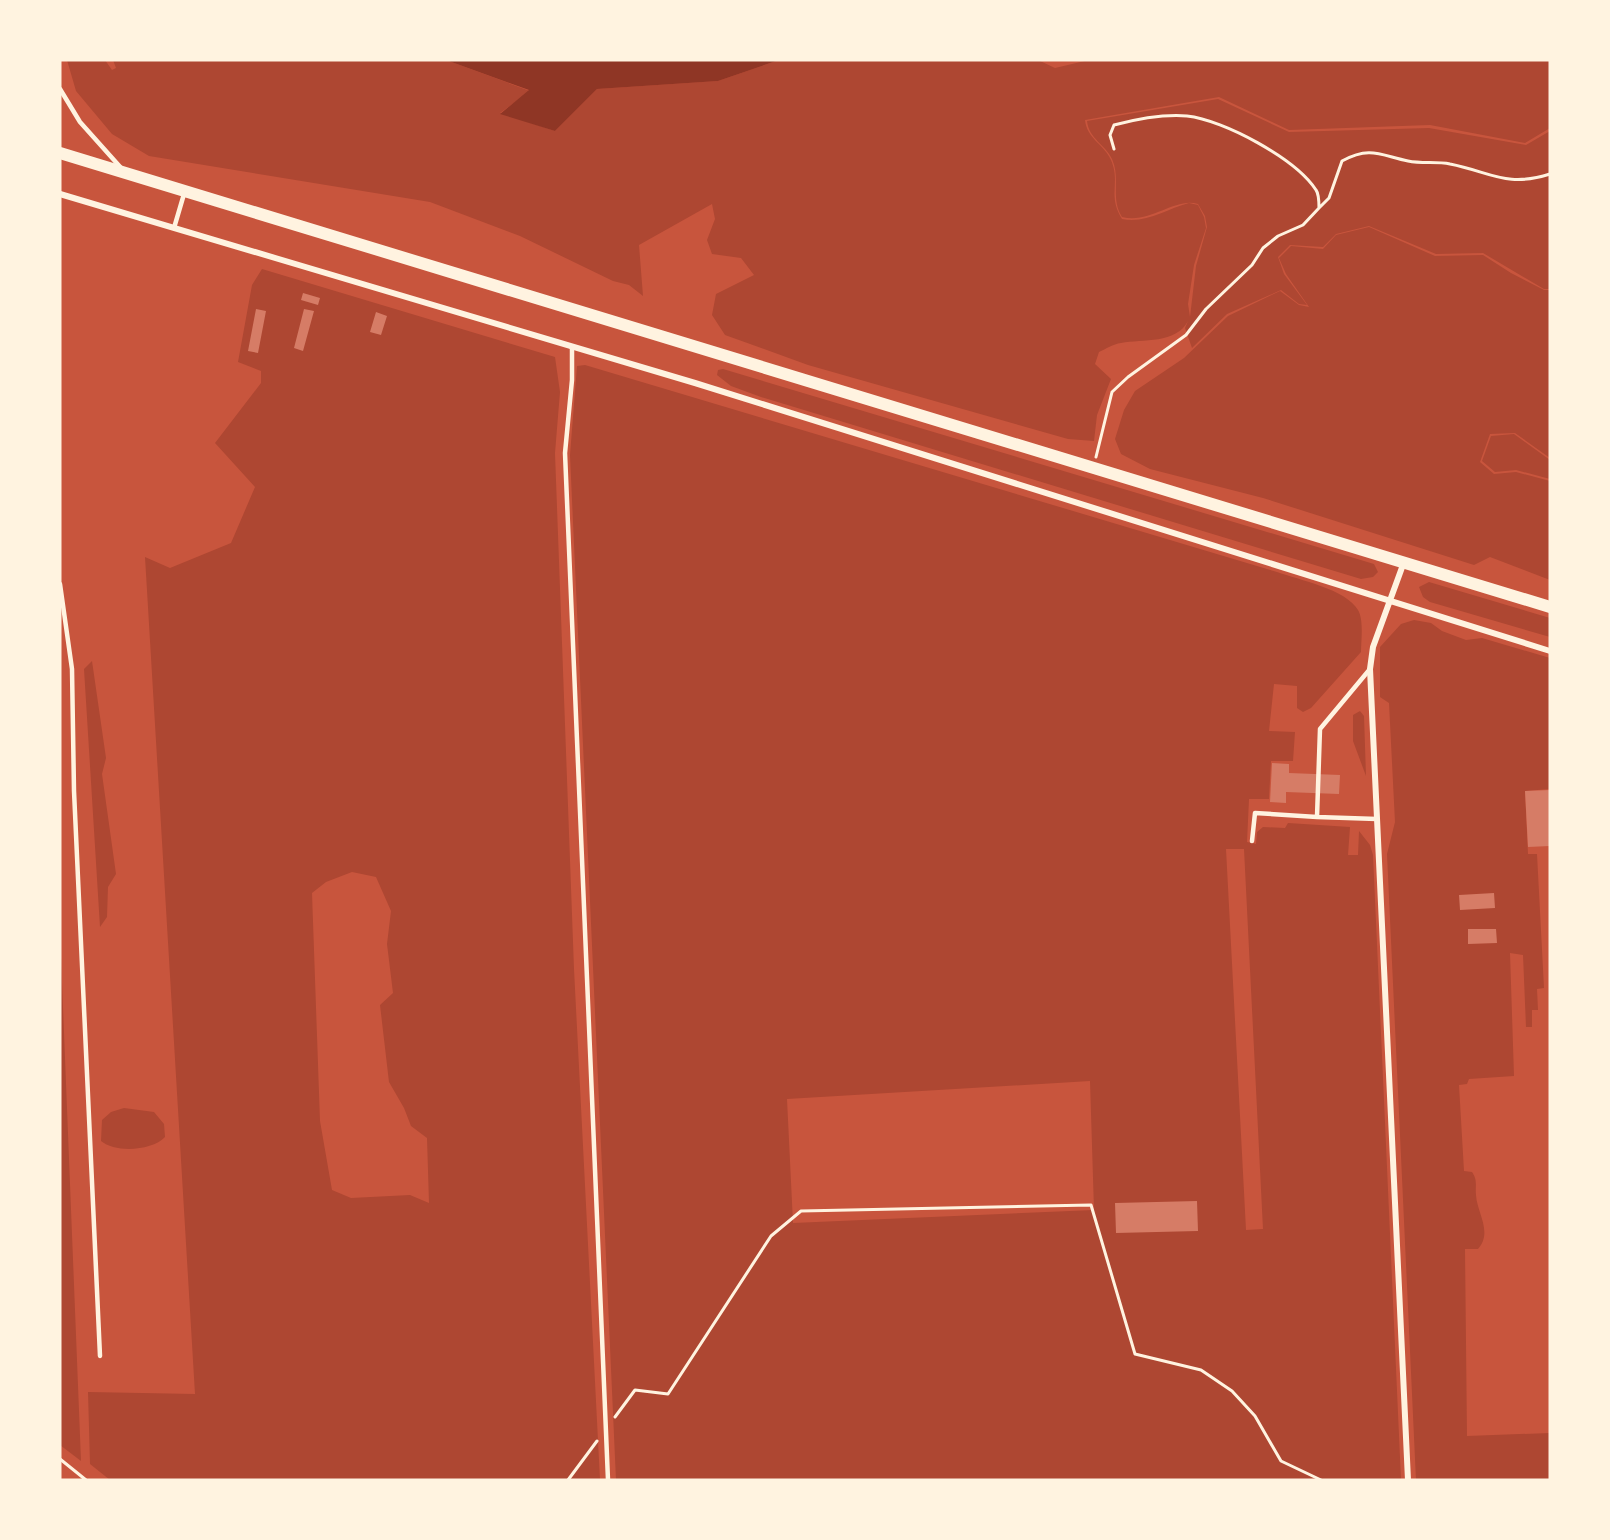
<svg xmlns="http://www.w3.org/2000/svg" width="1610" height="1540" font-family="'PT Sans Narrow',sans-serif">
	<rect width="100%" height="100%" fill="#c8553d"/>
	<!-- green -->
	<path fill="#ae4732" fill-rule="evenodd" d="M 67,60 L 105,60 L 112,70 L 116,68 L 113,60 L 446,60 L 530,91 L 500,113 L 555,131 L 597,89 L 718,81 L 779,60 L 1038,60 L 1055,68 L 1089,60 L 1550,60 L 1550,128 L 1525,143 L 1430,125 L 1289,130 L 1219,97 L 1085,120 C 1087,139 1104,144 1111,160 C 1121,183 1107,195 1122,219 C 1146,224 1166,209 1189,203 L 1198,205 L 1204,217 L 1206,228 L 1194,265 L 1188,304 L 1190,317 L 1196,266 L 1207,227 L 1205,216 L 1198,204 C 1175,197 1151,224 1122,217 C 1110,198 1121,179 1112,159 C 1105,144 1089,139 1087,121 L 1218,99 L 1289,132 L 1429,128 L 1526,145 L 1550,131 L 1550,289 L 1544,289 L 1483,253 L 1436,254 L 1369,226 L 1336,234 L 1323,247 L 1290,245 L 1278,257 L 1284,274 L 1307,305 L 1299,304 L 1281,290 L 1227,314 L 1192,348 L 1185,328 L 1188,321 C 1176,344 1143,339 1121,343 C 1113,344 1106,349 1099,352 L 1095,364 L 1111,379 L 1097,415 L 1094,441 L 1068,439 L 808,365 L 725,335 L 712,315 L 716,294 L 754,275 L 741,258 L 712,254 L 707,240 L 715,219 L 712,204 L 639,245 L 643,296 L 629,285 L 613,281 L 520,236 L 430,202 L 149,156 L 112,134 L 76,91 Z
		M 1369,227 L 1435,256 L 1483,255 L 1511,273 L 1544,290 L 1550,290 L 1550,458 L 1515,433 L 1490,434 L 1480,462 L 1494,474 L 1516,472 L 1550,481 L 1550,580 L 1490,557 L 1474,565 L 1263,498 L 1150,469 L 1121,454 L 1115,439 L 1124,410 L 1135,391 L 1184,358 L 1228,316 L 1280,291 L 1299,305 L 1309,307 L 1286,274 L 1279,258 L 1291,246 L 1323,249 L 1336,235 Z
		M 262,269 L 555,357 L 560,392 L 555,453 L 574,969 L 600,1480 L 110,1480 L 90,1464 L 88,1392 L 195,1394 L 145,557 L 170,568 L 231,543 L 255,487 L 215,443 L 261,383 L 261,371 L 238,362 L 252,285 ZM 352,872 L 376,877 L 391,911 L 387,944 L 393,993 L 380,1005 L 389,1082 L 404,1108 L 411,1126 L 427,1138 L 429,1203 L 410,1195 L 351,1198 L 332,1190 L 320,1121 L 312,893 L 326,882 Z
		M 585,365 L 1277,572 C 1299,580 1346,589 1358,610 C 1364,620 1361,641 1361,652 L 1311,708 L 1303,712 L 1297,708 L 1297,686 L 1274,684 L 1269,731 L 1295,732 L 1293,761 L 1271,761 L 1269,799 L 1249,799 L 1247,842 L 1256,844 L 1257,832 L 1263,827 L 1285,828 L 1288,823 L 1350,827 L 1348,855 L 1358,855 L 1359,831 L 1370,845 L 1373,855 L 1401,1480 L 616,1480 L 570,455 L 577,366 ZM 1226,849 L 1244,849 L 1263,1229 L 1246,1230 ZM 1090,1081 L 1094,1210 L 793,1223 L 787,1099 Z
		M 723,369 L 1374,564 L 1378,572 L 1373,577 L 1361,579 L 761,397 L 731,386 L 717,375 L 718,370 Z
		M 1514,434 L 1550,460 L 1550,479 L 1516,470 L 1495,472 L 1482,461 L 1491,436 Z
		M 1429,582 L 1550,618 L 1550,637 L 1430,602 L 1423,597 L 1419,587 Z
		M 1414,620 L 1431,623 L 1442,631 L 1466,640 L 1482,638 L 1550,658 L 1550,789 L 1525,791 L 1528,854 L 1537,854 L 1544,988 L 1537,989 L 1538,1010 L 1532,1010 L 1532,1027 L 1526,1027 L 1523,955 L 1510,953 L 1514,1076 L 1469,1079 L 1467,1084 L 1459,1085 L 1464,1171 L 1472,1172 C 1478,1181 1475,1185 1476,1195 C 1477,1213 1493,1232 1478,1249 L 1465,1249 L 1467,1436 L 1550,1433 L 1550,1480 L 1416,1480 L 1387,854 L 1395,822 L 1389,703 L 1380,697 L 1380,647 L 1401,624 Z
		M 92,661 L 106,758 L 102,774 L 116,874 L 108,887 L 107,917 L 100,927 L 84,669 Z
		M 1360,711 L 1364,716 L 1366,776 L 1353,741 L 1353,715 Z
		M 60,932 L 81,1461 L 60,1445 Z
		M 124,1108 L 154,1112 L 164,1124 L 165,1137 C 152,1151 115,1153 101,1141 L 102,1120 L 111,1112 Z"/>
	<!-- water -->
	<path fill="#8f3625" d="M 446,60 L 779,60 L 718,81 L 597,89 L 555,131 L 500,114 L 529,90 Z"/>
	<!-- building -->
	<path fill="#d67c66" d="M 303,293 L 320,298 L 318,305 L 301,300 Z
		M 256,309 L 266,311 L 258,353 L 248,351 Z
		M 304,309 L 314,311 L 303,351 L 294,348 Z
		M 376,312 L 387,316 L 381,335 L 370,332 Z
		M 1272,763 L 1289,764 L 1289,773 L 1340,775 L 1339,794 L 1286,792 L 1286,803 L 1270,802 Z
		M 1550,790 L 1550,846 L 1528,847 L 1525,791 Z
		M 1494,893 L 1495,908 L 1460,910 L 1459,895 Z
		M 1468,929 L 1496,929 L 1497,943 L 1468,944 Z
		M 1197,1201 L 1198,1231 L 1116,1233 L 1115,1203 Z"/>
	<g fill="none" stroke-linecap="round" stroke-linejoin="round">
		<!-- path -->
		<path stroke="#fff3e0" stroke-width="3" d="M 1319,208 L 1329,198 L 1342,161 C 1370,146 1380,155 1408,161 C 1422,164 1437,161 1450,164 C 1491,172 1506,188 1550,174
			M 1096,457 L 1112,392 L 1128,377 L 1186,335 L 1206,309 L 1252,265 L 1263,248 L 1278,236 L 1303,225 L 1319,208 C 1319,203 1319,194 1316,190 C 1296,159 1224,120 1187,116 C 1163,114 1137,119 1114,125 L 1110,135 L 1114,149
			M 615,1417 L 635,1390 L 668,1394 L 771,1236 L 801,1211 L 1091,1205 L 1135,1354 L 1201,1370 L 1232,1391 L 1255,1416 L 1281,1461 L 1321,1480
			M 60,1459 L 86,1480
			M 568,1480 L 597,1441"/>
		<!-- service -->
		<path stroke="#fff3e0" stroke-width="4.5" d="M 60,89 L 80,122 L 122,169
			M 174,228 L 184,194
			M 572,347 L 572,380 L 565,453 L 608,1480
			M 60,584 L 72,669 L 74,791 L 100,1356
			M 1370,669 L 1320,729 L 1317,817 L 1377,819
			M 1252,841 L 1255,813 L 1317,817"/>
		<!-- minor -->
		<path stroke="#fff3e0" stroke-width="6" d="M 60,194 L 695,383 L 1550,651
			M 1404,562 L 1373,647 L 1370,669 L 1408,1480"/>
		<!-- secondary -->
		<path stroke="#fff3e0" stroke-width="12" d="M 60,153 L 1550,607"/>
	</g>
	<!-- border -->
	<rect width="1610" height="1540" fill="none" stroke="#fff3e0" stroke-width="123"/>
</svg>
